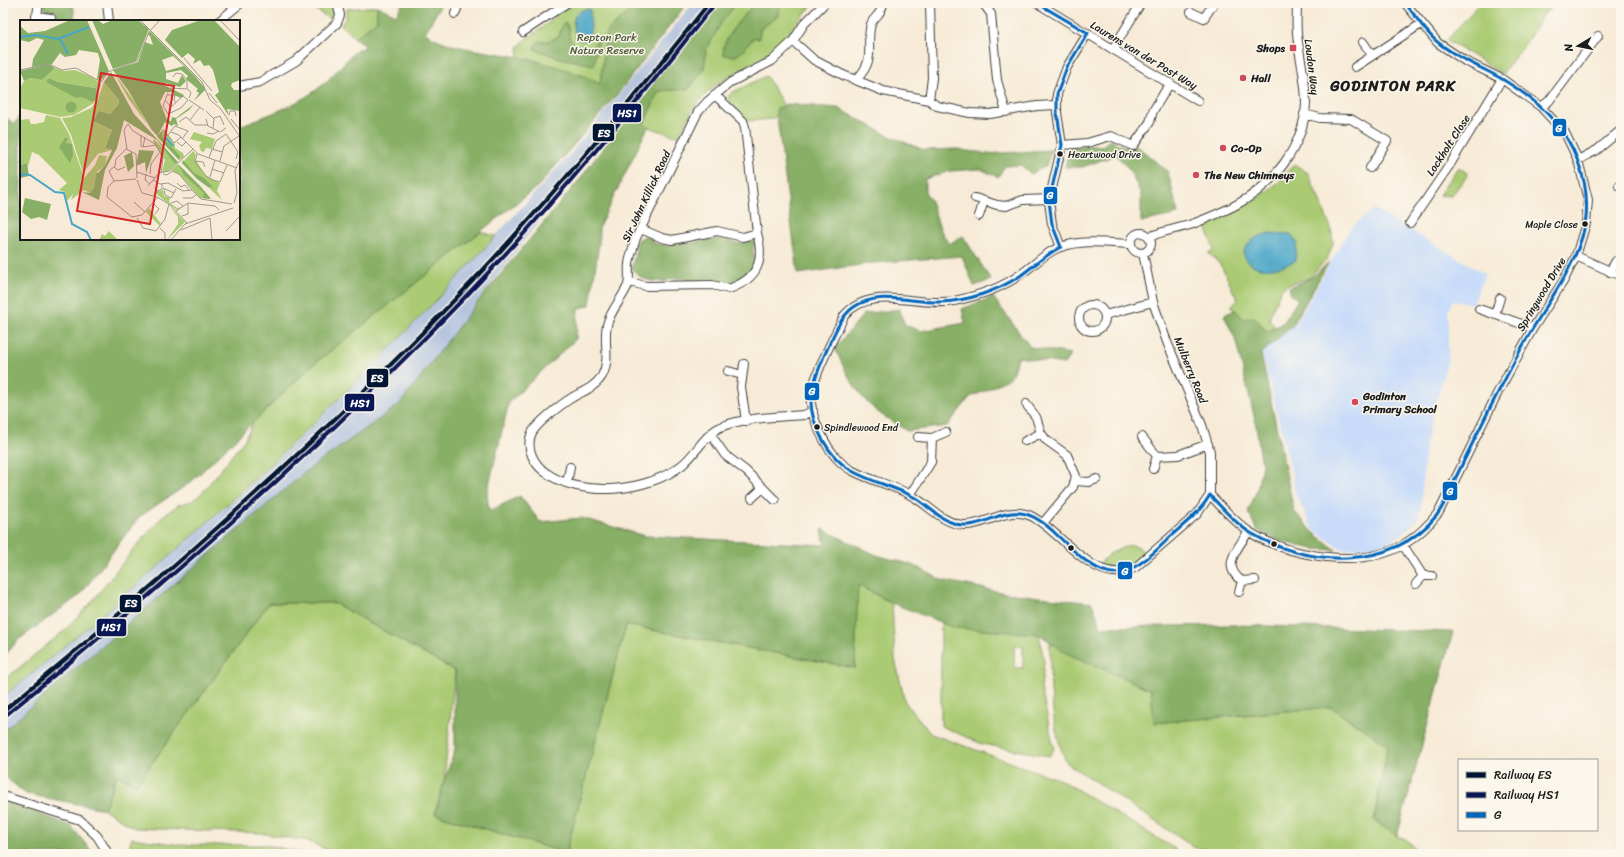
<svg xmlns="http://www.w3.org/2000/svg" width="1624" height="857" font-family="Sriracha,sans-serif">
	<rect width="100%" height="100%" fill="#fbf7ec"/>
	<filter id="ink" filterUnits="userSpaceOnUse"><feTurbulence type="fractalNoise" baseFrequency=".025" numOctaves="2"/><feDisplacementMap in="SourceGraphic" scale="8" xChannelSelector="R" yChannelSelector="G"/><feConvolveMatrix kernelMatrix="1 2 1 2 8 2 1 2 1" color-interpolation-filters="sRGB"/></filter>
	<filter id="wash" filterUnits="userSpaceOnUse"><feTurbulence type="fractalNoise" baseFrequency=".012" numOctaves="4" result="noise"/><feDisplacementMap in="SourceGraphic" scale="16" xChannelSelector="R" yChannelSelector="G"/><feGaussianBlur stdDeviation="0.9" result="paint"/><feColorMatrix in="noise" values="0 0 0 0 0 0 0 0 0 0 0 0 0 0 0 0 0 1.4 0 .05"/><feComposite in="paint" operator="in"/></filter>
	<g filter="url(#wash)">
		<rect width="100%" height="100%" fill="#f7ebd7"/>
		<!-- built -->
		<path fill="#c8dcf9" d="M 1374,209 L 1485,274 L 1473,304 L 1453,300 L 1448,310 L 1448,359 L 1425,444 L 1421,507 L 1417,520 L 1400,536 L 1378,547 L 1342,549 L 1313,530 L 1295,493 L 1292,473 L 1262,353 L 1296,323 L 1350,229 Z"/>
		<!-- industrial -->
		<path fill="#b6c5de" d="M 693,3 L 717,3 L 640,99 L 563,189 L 399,405 L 305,472 L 3,731 L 3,697 L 90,625 L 234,500 L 302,436 L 376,363 L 442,295 L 571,153 Z"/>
		<!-- green -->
		<path fill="#aacb73" stroke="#637448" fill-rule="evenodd" d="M 300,3 L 333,3 L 336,16 L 334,22 L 315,9 Z
			M 573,3 L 687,3 L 664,33 L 600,85 L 582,75 L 519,57 L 518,47 L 527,38 L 528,35 L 530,37 L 556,17 L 554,15 Z
			M 737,3 L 755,3 L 735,26 L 743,51 L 754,37 L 759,39 L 760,29 L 777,17 L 781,3 L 814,3 L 772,52 L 717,84 L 703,97 L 694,107 L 679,137 L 648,127 L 644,123 L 659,91 L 689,88 L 704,69 L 706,50 L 721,23 Z
			M 1480,3 L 1558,3 L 1546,11 L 1527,41 L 1502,74 L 1447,40 Z
			M 377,6 L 377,20 L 355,38 L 341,25 L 345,19 L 347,9 Z
			M 766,76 L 784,106 L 777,110 L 777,116 L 772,119 L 747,121 L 731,105 L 728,97 L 731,93 Z
			M 1294,164 L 1308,173 L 1331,228 L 1333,244 L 1327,259 L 1309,278 L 1287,285 L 1281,289 L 1269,318 L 1275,327 L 1267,332 L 1254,317 L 1244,319 L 1231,306 L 1238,300 C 1227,282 1226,266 1208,253 L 1214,251 L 1206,226 L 1261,196 L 1279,182 Z
			M 1458,167 L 1467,173 L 1467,176 L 1451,196 L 1439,195 Z
			M 480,232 L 496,236 C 344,403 178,555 3,697 L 3,681 L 65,630 L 90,604 L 133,550 L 163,516 L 178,505 L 192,501 L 203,492 L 245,439 L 253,422 L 309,368 Z
			M 1131,545 L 1139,547 L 1144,553 C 1128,570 1122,571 1100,565 C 1105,553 1120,549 1131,545 Z
			M 857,585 L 892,603 L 895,659 L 905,702 L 931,734 L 1063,781 L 1175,849 L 1176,854 L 335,854 L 308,841 L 260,833 L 134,828 L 104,809 L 117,775 L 136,785 L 269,603 L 334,603 L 455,671 L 444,781 L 435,814 L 566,853 L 626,625 L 855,668 Z
			M 941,623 L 1039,634 L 1044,662 L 1041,688 L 1054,749 L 1049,756 L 982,744 L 941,726 ZM 1014,646 L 1023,646 L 1023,668 L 1014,668 Z
			M 1050,642 L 1151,690 L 1154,723 L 1331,707 L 1388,745 L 1374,820 L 1397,836 L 1406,839 L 1420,854 L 1231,854 L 1195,848 L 1067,763 C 1050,728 1050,680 1050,642 Z
			M 132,838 L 181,845 L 266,845 L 309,854 L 127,854 Z"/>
		<!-- forest -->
		<path fill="#87af65" stroke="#526640" d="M 44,3 L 73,3 L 75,21 L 52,21 L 54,14 L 45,10 Z
			M 403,3 L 442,3 L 425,33 C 452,50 488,51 519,57 C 546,63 575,71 600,84 L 606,35 L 610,28 L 640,3 L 687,3 L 620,91 L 539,185 L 309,368 L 191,482 L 139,517 L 80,595 L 18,640 L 3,658 L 3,115 L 14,124 L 21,115 L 21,239 L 239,239 L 239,126 C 269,115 301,104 325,83 C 336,72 347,60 357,49 L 363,49 L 365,45 L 355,38 L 377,20 L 377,6 L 396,15 Z
			M 717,3 L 737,3 L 721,23 L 706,50 L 704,69 L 689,89 L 659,91 L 644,123 L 648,127 L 599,227 L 599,243 L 590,305 L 578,309 L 576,339 L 509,402 L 487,493 L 489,511 L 520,496 L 540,522 L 582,518 L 645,536 L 825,545 L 822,529 L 876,555 L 913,565 L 942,580 L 1005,593 L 1092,603 L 1101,627 L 1236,625 L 1453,632 L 1397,836 L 1374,820 L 1388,745 L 1331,707 L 1154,723 L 1151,690 L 1066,653 L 1039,634 L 955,628 L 892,603 L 858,585 L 855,668 L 626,625 L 566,853 L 435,814 L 444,781 L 455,750 L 455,671 L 334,603 L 269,603 L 136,785 L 117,775 L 104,809 L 26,794 L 3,775 L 3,731 L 305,472 L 399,405 L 475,305 L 580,179 L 631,110 Z
			M 755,3 L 781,3 L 777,17 L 760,29 L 759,39 L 754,37 L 743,51 L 736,56 L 724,55 C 719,40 745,15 755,3 Z
			M 565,22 L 569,28 L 570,39 L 578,49 L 586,51 L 591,48 L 599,38 L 594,65 L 560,58 L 534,49 L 537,42 L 549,41 L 559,36 L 562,26 Z
			M 787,104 L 838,108 L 887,135 L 924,150 L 960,149 C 969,153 977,150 985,154 L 1051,150 L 1046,166 L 1031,174 L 1021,165 L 1005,166 L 998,177 L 980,169 L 950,171 L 925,179 L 925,192 L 931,201 L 940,229 L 949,244 L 963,236 L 991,280 L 974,286 L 962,256 L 873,263 L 798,274 L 776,110 Z
			M 1110,140 L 1130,149 L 1138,147 L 1168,172 L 1178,214 L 1141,222 L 1141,194 L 1129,169 L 1116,155 L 1082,167 L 1065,167 L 1069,148 L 1097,145 L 1101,147 Z
			M 645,236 L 653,239 L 653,243 L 668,246 L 671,243 L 683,242 L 686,245 L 700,241 L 701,237 L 704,236 L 706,240 L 720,239 L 724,236 L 727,237 L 728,241 L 742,244 L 746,240 L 753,239 L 756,244 L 753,247 L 753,253 L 756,260 L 751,272 L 728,285 C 717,281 707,274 697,282 L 686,281 L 685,278 L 670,279 L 668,281 C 653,282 641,282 632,268 L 638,240 Z
			M 1329,262 L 1292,326 L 1261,354 L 1294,511 L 1313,532 L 1336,550 L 1314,549 L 1279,541 L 1257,530 L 1248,512 L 1257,490 L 1262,465 L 1255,420 L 1235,338 L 1224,315 L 1235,310 L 1244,319 L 1254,317 L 1267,332 L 1284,322 L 1298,299 L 1291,295 L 1289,287 C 1308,281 1315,276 1329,262 Z
			M 993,297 L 1030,347 L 1071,354 L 1064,364 L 1018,357 L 1011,377 L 987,390 L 970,397 L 947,426 L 907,431 C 896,423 883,417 873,408 C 855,392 844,369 835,348 L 864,314 L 899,309 L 905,325 L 921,331 L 965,323 L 962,309 Z
			M 3,800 L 71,826 L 94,854 L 3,854 Z"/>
		<!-- water -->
		<path fill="#49a6c7" stroke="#326172" d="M 586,9 L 590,9 L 591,28 L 588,39 L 581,41 L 576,37 C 573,24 570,13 586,9 Z
			M 1270,233 L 1291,234 L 1297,243 L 1295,261 C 1278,270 1249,275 1243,252 C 1250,240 1256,236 1270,233 Z"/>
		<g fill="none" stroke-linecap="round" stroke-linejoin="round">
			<!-- stream -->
			<path stroke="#49a6c7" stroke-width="2.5" d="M 599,5 L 602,3"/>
		</g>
	</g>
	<g filter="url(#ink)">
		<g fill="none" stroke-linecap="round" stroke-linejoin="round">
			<!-- minor casing -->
			<g stroke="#3d3b38" stroke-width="10">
				<path id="minor" d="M 107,3 L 109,21
					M 983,3 L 991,14 L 997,80 L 1006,112
					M 1037,3 L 1198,101
					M 1191,12 L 1204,18 L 1214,3
					M 455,14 L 459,3
					M 36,16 L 51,18
					M 36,21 L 39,3
					M 219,21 L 241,3
					M 523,32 L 567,3
					M 793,41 L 814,60 L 843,75 L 883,91 L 929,100 L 937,106 L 970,113 L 990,114 L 1037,106 L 1056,105
					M 1363,42 L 1372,55
					M 1113,49 L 1141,3
					M 1355,67 L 1421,24
					M 857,79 C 877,58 865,47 871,24 C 874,16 882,15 883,3
					M 239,86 L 260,82 L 296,61 L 337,23 L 340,15 L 337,3
					M 715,95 L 743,121 L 745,127 L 757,233
					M 929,100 L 932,78 L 930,3
					M 1541,107 L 1549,101 L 1598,36
					M 1304,114 L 1320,118 L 1351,119 L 1387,141 L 1370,168
					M 1062,145 L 1087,143 L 1111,136 L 1133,146 L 1150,122 L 1153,111 L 1170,83
					M 1578,160 L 1597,150 L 1621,130
					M 1619,186 L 1621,184
					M 975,198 L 997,205 L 1006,206 L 1023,200 L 1050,199
					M 979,216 L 984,201
					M 1410,223 L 1451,163 L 1502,79
					M1131 243a10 10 0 1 1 20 0a10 10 0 1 1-20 0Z
					M 1149,237 C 1164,230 1180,229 1195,223 C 1208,218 1222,212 1234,206 C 1273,186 1304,147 1306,103 C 1306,79 1299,57 1297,33 C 1296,23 1297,13 1297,3
					M 1130,244 C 1108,243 1083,239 1061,247 C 1045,252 1035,265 1021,274 C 1001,289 978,296 954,301 C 919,308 871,283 844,316 C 835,336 809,382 811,403 C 812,416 818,429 824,440 C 830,452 841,465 853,471 C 870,480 891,485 909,494 C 927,503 942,524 964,525 C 986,526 1008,505 1031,516 C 1062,531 1096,590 1136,567 L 1197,514 L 1210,495
					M 1061,247 L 1052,224 L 1049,201 L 1062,145 L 1057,113 L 1057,94 L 1067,67 L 1088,33
					M 1143,253 L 1153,302 L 1167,342 L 1202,425 L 1210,452 L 1210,495
					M 1576,256 L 1621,276
					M 1610,272 L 1616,261
					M 629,282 L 646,286 L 712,285 L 729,289 C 757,279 765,262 757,233 L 743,237 L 717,231 L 672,240 L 662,238 L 641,229
					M1079 318a13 13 0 1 1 26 0a13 13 0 1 1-26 0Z
					M 1479,309 L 1533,328
					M 1495,314 L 1500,298
					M 1105,315 L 1153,302
					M 744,364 L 741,387 L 746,421
					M 728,371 L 742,375
					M 1026,404 L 1036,417 L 1041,433 L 1046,440 L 1067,455 L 1076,476 L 1073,487 L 1043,523
					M 813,411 L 804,415 C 778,417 748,417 723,426 C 706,432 696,454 682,465 C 648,492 581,499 545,472 C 534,464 526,449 531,435 C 535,424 563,403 573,397 C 584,391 595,387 602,376 C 611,359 603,342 607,325 C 610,311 622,299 628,285 C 630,278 628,271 629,264 C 630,255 634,246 636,238 L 698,112 L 708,101 L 731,82 L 772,61 L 793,41 L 804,24 L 825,3
					M 711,435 L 725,455 L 746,471 L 775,500
					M 918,437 L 932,438 L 946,432
					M 1142,437 L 1157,456 L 1178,455 L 1208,444
					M 1025,441 L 1041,433
					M 1153,469 L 1157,456
					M 1076,481 L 1089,482 L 1097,479
					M 567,483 L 570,467
					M 910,495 L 931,462 L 932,438
					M 1210,495 C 1222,507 1234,521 1248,531 C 1287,557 1361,569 1403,545 C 1416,537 1430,524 1439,512 L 1497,394 L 1533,328 L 1564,280 L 1576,256 L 1586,223 L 1588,200 L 1578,160 L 1565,133 L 1541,107 L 1502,79 L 1465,61 L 1438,43 L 1405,3
					M 752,498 L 763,488
					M 1249,531 C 1238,548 1220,566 1242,581 L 1255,580
					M 1403,545 L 1423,576 L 1416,584
					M 1423,576 L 1432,576
					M 1239,592 L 1242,581
					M 3,796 L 80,820 L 97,836 L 106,850 L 106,854"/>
			</g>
			<!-- minor -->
			<use href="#minor" stroke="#fff" stroke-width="8"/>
			<!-- bus-1 casing -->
			<g stroke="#fbf7ec" stroke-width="6">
				<path id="bus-1" d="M 1037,3 L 1088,33 L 1067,67 L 1057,94 L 1057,113 L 1062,145 L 1049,201 L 1052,224 L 1061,247 C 1045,255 1034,266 1020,276 C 997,291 968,301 941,302 C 913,303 879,290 854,307 C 839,317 832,340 824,356 C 819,369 813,382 811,396 C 809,423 829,458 852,471 C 870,481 891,486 910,495 C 926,503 938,519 956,524 C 979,530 999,510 1021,513 C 1035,515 1047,525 1057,535 C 1100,576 1116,591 1164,543 C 1180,526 1198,516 1210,495 C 1222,508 1234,522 1249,532 C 1306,567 1392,572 1437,515 C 1446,503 1451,488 1457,475 C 1472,444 1487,413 1503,383 C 1513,364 1522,346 1533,328 C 1567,271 1605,228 1577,159 C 1564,124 1534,98 1502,79 C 1481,67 1459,59 1440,44 C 1426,34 1416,16 1405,3"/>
			</g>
			<!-- bus-1 -->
			<use href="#bus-1" stroke="#0065bd" stroke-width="3"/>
			<!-- rail-1 casing -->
			<g stroke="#fbf7ec" stroke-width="7">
				<path id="rail-1" d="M 3,711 C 164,579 320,441 464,290 C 551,199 631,102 709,3"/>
			</g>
			<!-- rail-2 casing -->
			<g stroke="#fbf7ec" stroke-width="7">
				<path id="rail-2" d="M 6,715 C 168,583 323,445 468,294 C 555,203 635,105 713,6"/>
			</g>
			<!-- rail-1 -->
			<use href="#rail-1" stroke="#011633" stroke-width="4"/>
			<!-- rail-2 -->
			<use href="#rail-2" stroke="#091855" stroke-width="4"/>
		</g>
	</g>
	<!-- markers -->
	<g fill="#d1495b" stroke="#fbf7ec" stroke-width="1.5">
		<rect x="1289" y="44" width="8" height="8" rx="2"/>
		<circle cx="1243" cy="78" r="4"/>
		<circle cx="1223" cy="148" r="4"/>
		<circle cx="1196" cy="175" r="4"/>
		<circle cx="1355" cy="402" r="4"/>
	</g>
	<g fill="#1c1c1c" stroke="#fbf7ec" stroke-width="1.5">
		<circle cx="1060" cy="154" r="3.5"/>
		<circle cx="1585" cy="224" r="3.5"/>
		<circle cx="817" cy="427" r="3.5"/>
		<circle cx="1274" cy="544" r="3.5"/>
		<circle cx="1071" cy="548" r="3.5"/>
	</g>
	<g text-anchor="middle" stroke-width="3" stroke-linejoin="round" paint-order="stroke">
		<!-- bus labels -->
		<g font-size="10" fill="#1c1c1c" stroke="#fbf7ec" text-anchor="start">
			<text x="1068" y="158">Heartwood Drive</text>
			<text x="1578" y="228" text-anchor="end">Maple Close</text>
			<text x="824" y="431">Spindlewood End</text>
		</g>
		<!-- park labels -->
		<g font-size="11" fill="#4e593a" stroke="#fbf7ec">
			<text x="607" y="41">Repton Park<tspan x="607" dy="13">Nature Reserve</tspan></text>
		</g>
		<!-- poi labels -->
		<g font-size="11" font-weight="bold" fill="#1c1c1c" stroke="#fbf7ec" text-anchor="start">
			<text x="1285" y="52" text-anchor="end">Shops</text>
			<text x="1251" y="82">Hall</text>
			<text x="1231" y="152">Co-Op</text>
			<text x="1204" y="179">The New Chimneys</text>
			<text x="1363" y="400">Godinton<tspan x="1363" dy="13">Primary School</tspan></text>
		</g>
		<!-- street labels -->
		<g font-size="11" fill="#1c1c1c" stroke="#fbf7ec">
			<text transform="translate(1144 55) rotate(31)" y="4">Laurens van der Post Way</text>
			<text transform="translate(1312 67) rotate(83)" y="4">Loudon Way</text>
			<text transform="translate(1448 145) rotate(-57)" y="4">Lockholt Close</text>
			<text transform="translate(646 196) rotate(-65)" y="4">Sir John Killick Road</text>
			<text transform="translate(1541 294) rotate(-59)" y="4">Springwood Drive</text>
			<text transform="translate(1191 370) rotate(68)" y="4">Mulberry Road</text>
		</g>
		<!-- district labels -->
		<g font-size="15" font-weight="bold" letter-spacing="1" fill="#1c1c1c" stroke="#fbf7ec">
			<text x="1393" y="91">GODINTON PARK</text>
		</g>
	</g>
	<!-- overview -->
	<g transform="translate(20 20)">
		<rect width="220" height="220" fill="#f7ebd7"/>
		<path d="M 35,48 L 44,51 L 55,50 L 72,57 L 81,64 L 74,83 L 54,95 L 40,97 L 0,88 L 0,68 L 4,61 L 10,58 L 22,60 ZM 29,58 L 38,62 L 75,68 L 67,80 L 27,61 ZM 93,51 L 118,87 L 127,104 L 108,78 ZM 84,62 L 99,80 L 98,85 L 90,94 L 79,91 L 73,101 L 92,110 L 85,128 L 92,130 L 78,134 L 63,153 L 51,115 L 42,98 L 51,97 L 71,88 L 78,79 ZM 26,95 L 40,98 L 49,114 L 63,155 L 60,163 L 75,145 L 79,135 L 87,136 L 85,145 L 76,153 L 74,168 L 70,173 L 64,170 L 51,180 L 53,174 L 47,181 L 45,172 L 39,170 L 47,163 L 19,135 L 12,132 L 8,147 L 7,143 L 0,145 L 0,100 L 9,99 L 11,104 L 15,104 L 24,102 ZM 143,109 L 155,124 L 155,128 L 163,133 L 164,137 L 159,140 L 137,117 ZM 174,112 L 195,119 L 192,129 L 186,128 L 184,132 L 181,131 L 179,126 L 182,122 L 170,119 ZM 134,119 L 157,143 L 148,151 L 142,152 L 145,140 L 133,121 ZM 173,131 L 176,134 L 175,139 L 186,156 L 200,163 L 197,171 L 202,180 L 162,143 ZM 158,144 L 180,166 L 191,179 L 180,178 L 160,155 L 151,150 ZM 143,170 L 144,176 L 150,178 L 149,182 L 157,188 L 161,187 L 157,190 L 134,172 ZM 149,186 L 165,202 L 147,220 L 158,204 L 158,197 ZM 129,188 L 141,204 L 140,206 L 126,192 ZM 89,211 L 98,220 L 79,220 L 82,214 L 85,216 Z" fill="#aacb73" fill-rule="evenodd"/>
		<path d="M 50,0 L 67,0 L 89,51 L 80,61 L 77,59 L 80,40 L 78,33 L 59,30 L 56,35 L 45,37 L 40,33 L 32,44 L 12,47 L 13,39 L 24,20 L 17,18 L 9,22 L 0,20 L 0,6 L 8,13 L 25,11 ZM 72,0 L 78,0 L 83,4 L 90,1 L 118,0 L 129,9 L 116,41 L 93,49 ZM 181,0 L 194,0 L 220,27 L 220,60 L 212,63 L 211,66 L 214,70 L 220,70 L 220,91 L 207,89 L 209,96 L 195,75 L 199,72 L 193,50 L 189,45 L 184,46 L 180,40 L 173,44 L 175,39 L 168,33 L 162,38 L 145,20 L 152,10 ZM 130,11 L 175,56 L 184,67 L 189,79 L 185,70 L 174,81 L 179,73 L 176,71 L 178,69 L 166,59 L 168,56 L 161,50 L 146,53 L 146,59 L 158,63 L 162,55 L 166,61 L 160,67 L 146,63 L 144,65 L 164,75 L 161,78 L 154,75 L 154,72 L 145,72 L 140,82 L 147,100 L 151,101 L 152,97 L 156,98 L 174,84 L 169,90 L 156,99 L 158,106 L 154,104 L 152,106 L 145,102 L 138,115 L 142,111 L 142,117 L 160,136 L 159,140 L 131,109 L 108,70 L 93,50 L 118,42 L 125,22 L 133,25 L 130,16 L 128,15 ZM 153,36 L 164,46 L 146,51 L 142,40 ZM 29,44 L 35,48 L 22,60 L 10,58 L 4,61 L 0,51 ZM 91,52 L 114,94 L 158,142 L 155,144 L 137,120 L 104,100 L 97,128 L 85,150 L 79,180 L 62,172 L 70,173 L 74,168 L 76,153 L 78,153 L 85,145 L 92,130 L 85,128 L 92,110 L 73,101 L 79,91 L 90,94 L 98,85 L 99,80 L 84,62 ZM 29,58 L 38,62 L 75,68 L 78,73 L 75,80 L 73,82 L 60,77 L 56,78 L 26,62 ZM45.5 87a5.5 5.5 0 1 1 11 0a5.5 5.5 0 1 1-11 0ZM 45,118 L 48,118 L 46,123 L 52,124 L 53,135 L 50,143 L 39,127 ZM 119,130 L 134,131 L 126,153 L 125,142 L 116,146 ZM 112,132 L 114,146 L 108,152 L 104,136 ZM 163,140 L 174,153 L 184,158 L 193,167 L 188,167 L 177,159 L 162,143 ZM 7,143 L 9,156 L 0,158 L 0,145 ZM 158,144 L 180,166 L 191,179 L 183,178 L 184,173 L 164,155 ZM 5,178 L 31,184 L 27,200 L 19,197 L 11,199 L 2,192 Z" fill="#87af65" fill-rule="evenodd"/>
		<path fill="none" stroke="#49a6c7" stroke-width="2" d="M 0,17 L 16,15 L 38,19 L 69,7M 40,19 L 48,34M 145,117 L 153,126M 0,157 L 2,154 L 10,155 L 35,172 L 44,173 L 52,204 L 67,212 L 71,220"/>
		<path fill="none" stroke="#9f988c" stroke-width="1" d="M 120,0 L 182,62 L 190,80 L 200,88 L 220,117M 200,0 L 220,21M 164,38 L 192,71M 0,50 L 29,44 L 42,50 L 56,48 L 81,62 L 88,52 L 117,41 L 129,12 L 140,0M 153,57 L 156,53 L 162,54 L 167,60 L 167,68M 151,68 L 168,69 L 171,73 L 169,78M 148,73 L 143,86 L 148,94 L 161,88 L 168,80M 189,73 L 197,83M 148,75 L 155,75 L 154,80 L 156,83M 169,80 L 184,90M 146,81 L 151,87 L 163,76 L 168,80M 186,91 L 194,99 L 193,108M 209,95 L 210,91 L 215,91 L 216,96M 194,98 L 200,96 L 204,105M 186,99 L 188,106 L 200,112 L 206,108M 211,99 L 220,110M 170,100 L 180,87M 159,102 L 166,97 L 175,105 L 188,105M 144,110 L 154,123 L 161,117M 151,112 L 159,115 L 178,134 L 217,148M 187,113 L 193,114 L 199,111M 121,115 L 121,126 L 123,127 L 125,117M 147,116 L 155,106 L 168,111 L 162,119M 157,122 L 162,126 L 166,122M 123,127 L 136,125M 107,129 L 104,110 L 108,104 L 113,111 L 135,124 L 143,138 L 141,153M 193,129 L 196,121 L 206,114 L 218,132 L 216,139M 177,134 L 175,142 L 186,156 L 193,160 L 200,162 L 207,145M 189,138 L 192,129 L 202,132M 175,141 L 183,142 L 185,147M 200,141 L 204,126 L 219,116M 94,147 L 98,150 L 105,147M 192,149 L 204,153M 117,152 L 135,158M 126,154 L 125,160 L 130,164M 130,154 L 131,144 L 139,133M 143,154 L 147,155 L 152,151 L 159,154 L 172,170M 190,157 L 195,140M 117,160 L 122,173 L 137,177 L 149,184 L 167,203M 133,160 L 140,164 L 148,163 L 163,171 L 172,170 L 181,179 L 212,184M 94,161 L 88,167 L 87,177 L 112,197 L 122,195 L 138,177M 94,161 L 89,151 L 95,146 L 96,139 L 106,129 L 116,134 L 117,158M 94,161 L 116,159M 157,163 L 161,167 L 165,165 L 169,170M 128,166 L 139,153 L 149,151 L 173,129M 135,167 L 137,171 L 142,169 L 142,164M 143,168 L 154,173M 144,169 L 145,175 L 151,178 L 156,169M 163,178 L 172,178 L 176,175M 114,182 L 125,192M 151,183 L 157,181 L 163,186M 214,183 L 217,173 L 215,150 L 220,140M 134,184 L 139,189 L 135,194M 156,191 L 168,183 L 195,186 L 199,190M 162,196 L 168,194 L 168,183M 117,198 L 123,208 L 136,211 L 145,199 L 149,184M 190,198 L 192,220M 140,208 L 145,213 L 145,220M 161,210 L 190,198M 206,211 L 219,197M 151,220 L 165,204 L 213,188"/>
		<path fill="#d62828" fill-opacity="0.15" stroke="#d62828" stroke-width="2" d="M 81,53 L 154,66 L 130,204 L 57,191 Z"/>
		<rect width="220" height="220" fill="none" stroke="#1c1c1c" stroke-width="2"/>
	</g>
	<g stroke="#fbf7ec" stroke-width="1.5">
		<rect x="612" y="103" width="30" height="20" rx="4" fill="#091855"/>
		<rect x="1552" y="118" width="15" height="19" rx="4" fill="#0065bd"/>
		<rect x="592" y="123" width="23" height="19" rx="4" fill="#011633"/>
		<rect x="1043" y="186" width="15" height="19" rx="4" fill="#0065bd"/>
		<rect x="366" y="368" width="23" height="20" rx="4" fill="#011633"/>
		<rect x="804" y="382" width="16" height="19" rx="4" fill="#0065bd"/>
		<rect x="344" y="393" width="31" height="19" rx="4" fill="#091855"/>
		<rect x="1442" y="481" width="16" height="20" rx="4" fill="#0065bd"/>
		<rect x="1117" y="561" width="16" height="19" rx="4" fill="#0065bd"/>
		<rect x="119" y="594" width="23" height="19" rx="4" fill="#011633"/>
		<rect x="96" y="618" width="31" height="19" rx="4" fill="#091855"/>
	</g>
	<g font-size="11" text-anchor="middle" font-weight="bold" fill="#fff">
		<text x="627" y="117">HS1</text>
		<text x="1559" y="132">G</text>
		<text x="604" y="137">ES</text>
		<text x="1050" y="199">G</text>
		<text x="377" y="382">ES</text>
		<text x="812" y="395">G</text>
		<text x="360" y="407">HS1</text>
		<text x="1450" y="495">G</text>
		<text x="1125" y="575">G</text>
		<text x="131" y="607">ES</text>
		<text x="111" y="631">HS1</text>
	</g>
	<!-- margin -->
	<rect width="1624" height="857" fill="none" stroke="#fbf7ec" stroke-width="16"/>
	<!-- legend -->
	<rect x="1458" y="759" width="140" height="72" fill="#fbf7ec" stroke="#a29f99"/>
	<rect x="1466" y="772" width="20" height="6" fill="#011633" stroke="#a29f99"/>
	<text x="1494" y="779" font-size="12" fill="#1c1c1c">Railway ES</text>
	<rect x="1466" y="792" width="20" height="6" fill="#091855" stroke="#a29f99"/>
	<text x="1494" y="799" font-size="12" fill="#1c1c1c">Railway HS1</text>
	<rect x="1466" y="812" width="20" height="6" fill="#0065bd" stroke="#a29f99"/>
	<text x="1494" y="819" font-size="12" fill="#1c1c1c">G</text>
	<!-- north arrow -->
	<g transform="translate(1578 46) rotate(260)" stroke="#fbf7ec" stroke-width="3" paint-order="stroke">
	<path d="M0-3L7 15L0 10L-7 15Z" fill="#1c1c1c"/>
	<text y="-6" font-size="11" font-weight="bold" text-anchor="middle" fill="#1c1c1c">N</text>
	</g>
</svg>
